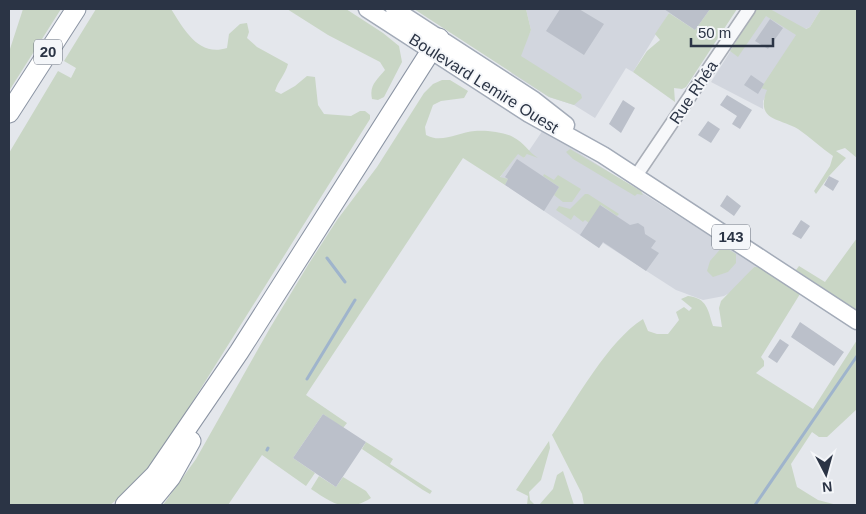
<svg xmlns="http://www.w3.org/2000/svg" width="866" height="514" font-family="Helvetica,sans-serif">
	<rect width="100%" height="100%" fill="#e4e7ec"/>
	<!-- built -->
	<path fill="#d2d6de" d="M 526,9 L 710,9 L 695,30 L 669,13 L 633,72 L 626,68 L 595,118 L 574,105 L 549,97 L 511,73 L 531,30 Z
		M 757,9 L 821,9 L 810,27 L 803,30 L 763,101 L 763,109 L 711,82 Z
		M 543,130 L 759,267 L 754,267 L 733,291 L 724,296 L 703,300 L 676,290 L 603,243 L 599,248 L 498,180 L 518,153 L 524,158 Z"/>
	<!-- green -->
	<path fill="#c9d6c5" d="M 23,9 L 61,9 L 9,91 L 9,52 Z
		M 96,9 L 171,9 C 184,29 198,57 227,48 L 229,34 L 240,24 L 247,23 L 249,32 L 247,38 L 257,47 L 288,64 C 285,75 278,81 275,91 L 281,94 L 295,86 L 307,76 L 315,77 L 318,105 L 324,114 L 351,116 L 360,111 L 365,111 L 370,115 L 370,119 L 154,463 L 137,484 L 110,505 L 9,505 L 9,153 L 58,71 L 71,78 L 76,68 L 64,61 Z
		M 287,9 L 346,9 L 383,33 L 399,46 L 402,62 L 384,97 L 378,100 L 372,99 C 369,85 377,80 385,70 L 380,62 L 328,35 Z
		M 414,9 L 526,9 L 531,30 L 521,56 L 581,94 L 582,98 L 574,105 L 549,97 Z
		M 710,9 L 737,9 L 686,87 L 682,89 L 674,88 L 675,102 L 633,72 L 647,51 L 660,40 L 655,34 L 669,13 L 695,30 Z
		M 757,9 L 770,9 L 806,29 L 810,27 L 821,9 L 857,9 L 857,158 L 845,148 L 836,151 L 846,158 L 829,176 L 816,194 L 814,191 L 830,166 L 833,156 C 821,148 810,137 798,129 C 779,118 755,121 767,90 L 761,88 L 796,35 L 766,16 L 738,57 L 730,51 Z
		M 442,80 L 450,80 L 468,91 L 464,98 L 441,101 L 433,105 L 425,127 L 426,135 C 442,144 458,132 475,131 C 485,130 504,132 513,137 C 525,143 528,152 538,158 L 527,154 L 524,158 L 518,154 L 500,177 L 508,179 L 505,185 L 463,158 L 306,395 L 347,423 L 343,428 L 323,414 L 293,458 L 315,473 L 306,486 L 262,455 L 228,505 L 163,505 L 196,459 L 270,328 L 308,265 L 337,220 L 377,167 L 424,93 L 433,84 Z
		M 570,149 L 641,191 L 643,195 L 637,194 L 635,196 L 573,159 L 566,152 Z
		M 544,174 L 554,180 L 558,175 L 581,189 L 572,202 L 563,202 L 554,195 L 559,187 L 543,176 Z
		M 585,194 L 588,194 L 619,214 L 617,216 L 601,205 L 589,223 L 585,220 L 583,222 L 574,215 L 571,220 L 556,210 L 559,206 L 570,209 Z
		M 857,238 L 857,311 L 796,270 L 799,266 L 825,282 Z
		M 723,246 L 736,254 L 736,263 L 728,272 L 713,277 L 707,271 L 710,261 Z
		M 754,267 L 759,267 L 800,294 L 761,357 L 764,361 L 764,366 L 756,373 L 813,409 L 857,340 L 857,409 L 827,437 L 819,437 L 812,432 L 791,464 L 797,487 L 818,500 L 837,505 L 584,505 L 582,494 L 552,435 C 576,400 608,341 643,319 L 648,331 L 657,334 L 668,334 L 679,320 L 676,312 L 684,307 L 689,311 L 692,308 L 681,299 L 688,296 C 707,298 708,310 713,326 L 722,327 L 719,308 L 721,301 Z
		M 549,441 L 550,448 L 541,480 L 529,492 L 530,500 L 534,504 L 539,505 L 553,489 L 557,475 L 563,471 L 574,505 L 527,505 L 528,496 L 516,490 Z
		M 366,442 L 393,459 L 390,464 L 432,491 L 430,494 L 423,490 L 362,449 Z
		M 319,476 L 336,487 L 343,477 L 366,491 L 371,498 C 346,514 332,503 311,489 Z"/>
	<g fill="none" stroke-linecap="round" stroke-linejoin="round">
		<!-- stream -->
		<path stroke="#9fb4cc" stroke-width="3" d="M 327,258 L 345,282
			M 307,379 L 355,300
			M 267,450 L 268,448
			M 755,505 L 857,356"/>
	</g>
	<!-- building -->
	<path fill="#bbc0ca" d="M 560,9 L 579,9 L 604,24 L 584,55 L 546,31 Z
		M 664,9 L 710,9 L 695,30 Z
		M 770,19 L 783,28 L 768,49 L 755,41 Z
		M 751,75 L 764,84 L 758,94 L 744,85 Z
		M 727,95 L 752,110 L 740,129 L 732,124 L 737,116 L 720,105 Z
		M 623,100 L 635,108 L 621,133 L 609,124 Z
		M 708,121 L 720,129 L 711,143 L 698,135 Z
		M 517,159 L 559,187 L 544,211 L 505,185 L 508,179 L 505,177 Z
		M 829,176 L 839,181 L 833,191 L 824,185 Z
		M 727,195 L 741,206 L 734,216 L 720,206 Z
		M 600,205 L 630,225 L 638,223 L 644,227 L 645,234 L 656,241 L 651,248 L 659,253 L 646,271 L 603,242 L 599,248 L 580,235 Z
		M 801,220 L 810,226 L 801,239 L 792,234 Z
		M 800,322 L 844,352 L 834,366 L 791,337 Z
		M 780,339 L 789,345 L 777,363 L 768,357 Z
		M 323,414 L 366,442 L 336,487 L 293,458 Z"/>
	<g fill="none" stroke-linecap="round" stroke-linejoin="round">
		<!-- minor casing -->
		<g stroke="#a9aeb7" stroke-width="15">
			<path id="minor" d="M 636,176 L 749,9"/>
		</g>
		<!-- major casing -->
		<g stroke="#a3abb8" stroke-width="19">
			<path id="major" d="M 367,9 L 529,114 L 603,155 L 857,321
				M 394,9 L 534,100 L 566,125"/>
		</g>
		<!-- highway casing -->
		<g stroke="#8b94a3" stroke-width="21">
			<path id="highway" d="M 9,113 L 76,9
				M 125,505 L 155,475 L 239,352 L 439,38
				M 148,505 L 171,477 L 191,441"/>
		</g>
		<!-- minor -->
		<use href="#minor" stroke="#f7f8fa" stroke-width="12"/>
		<!-- major -->
		<use href="#major" stroke="#fff" stroke-width="16"/>
		<!-- highway -->
		<use href="#highway" stroke="#fff" stroke-width="19"/>
	</g>
	<g text-anchor="middle" stroke-width="4" stroke-linejoin="round" paint-order="stroke">
		<!-- shield labels -->
		<g fill="#f4f6f9" stroke="#676e7b" stroke-width="1">
			<rect x="34" y="39.5" width="28" height="25" rx="4"/>
			<rect x="712" y="224.5" width="38" height="25" rx="4"/>
		</g>
		<g font-size="15" font-weight="bold" fill="#2b3445">
			<text x="48" y="57">20</text>
			<text x="731" y="242">143</text>
		</g>
		<!-- street labels -->
		<g font-size="16" fill="#2b3445" stroke="#f4f6f9">
			<text transform="translate(484 83) rotate(32)" y="6">Boulevard Lemire Ouest</text>
			<text transform="translate(693 92) rotate(-56)" y="6">Rue Rhéa</text>
		</g>
	</g>
	<!-- border -->
	<rect width="866" height="514" fill="none" stroke="#2b3445" stroke-width="20"/>
	<!-- north arrow -->
	<g transform="translate(826 474) rotate(174)" stroke="#f4f6f9" stroke-width="4" paint-order="stroke">
	<path d="M0-4L9 19L0 12L-9 19Z" fill="#2b3445"/>
	<text y="-8" font-size="14" font-weight="bold" text-anchor="middle" fill="#2b3445">N</text>
	</g>
	<!-- scale -->
	<path d="M691 38v8h82v-8" fill="none" stroke="#2b3445" stroke-width="2.5"/>
	<text x="698" y="38" font-size="15" fill="#2b3445" stroke="#f4f6f9" stroke-width="4" paint-order="stroke">50 m</text>
</svg>
